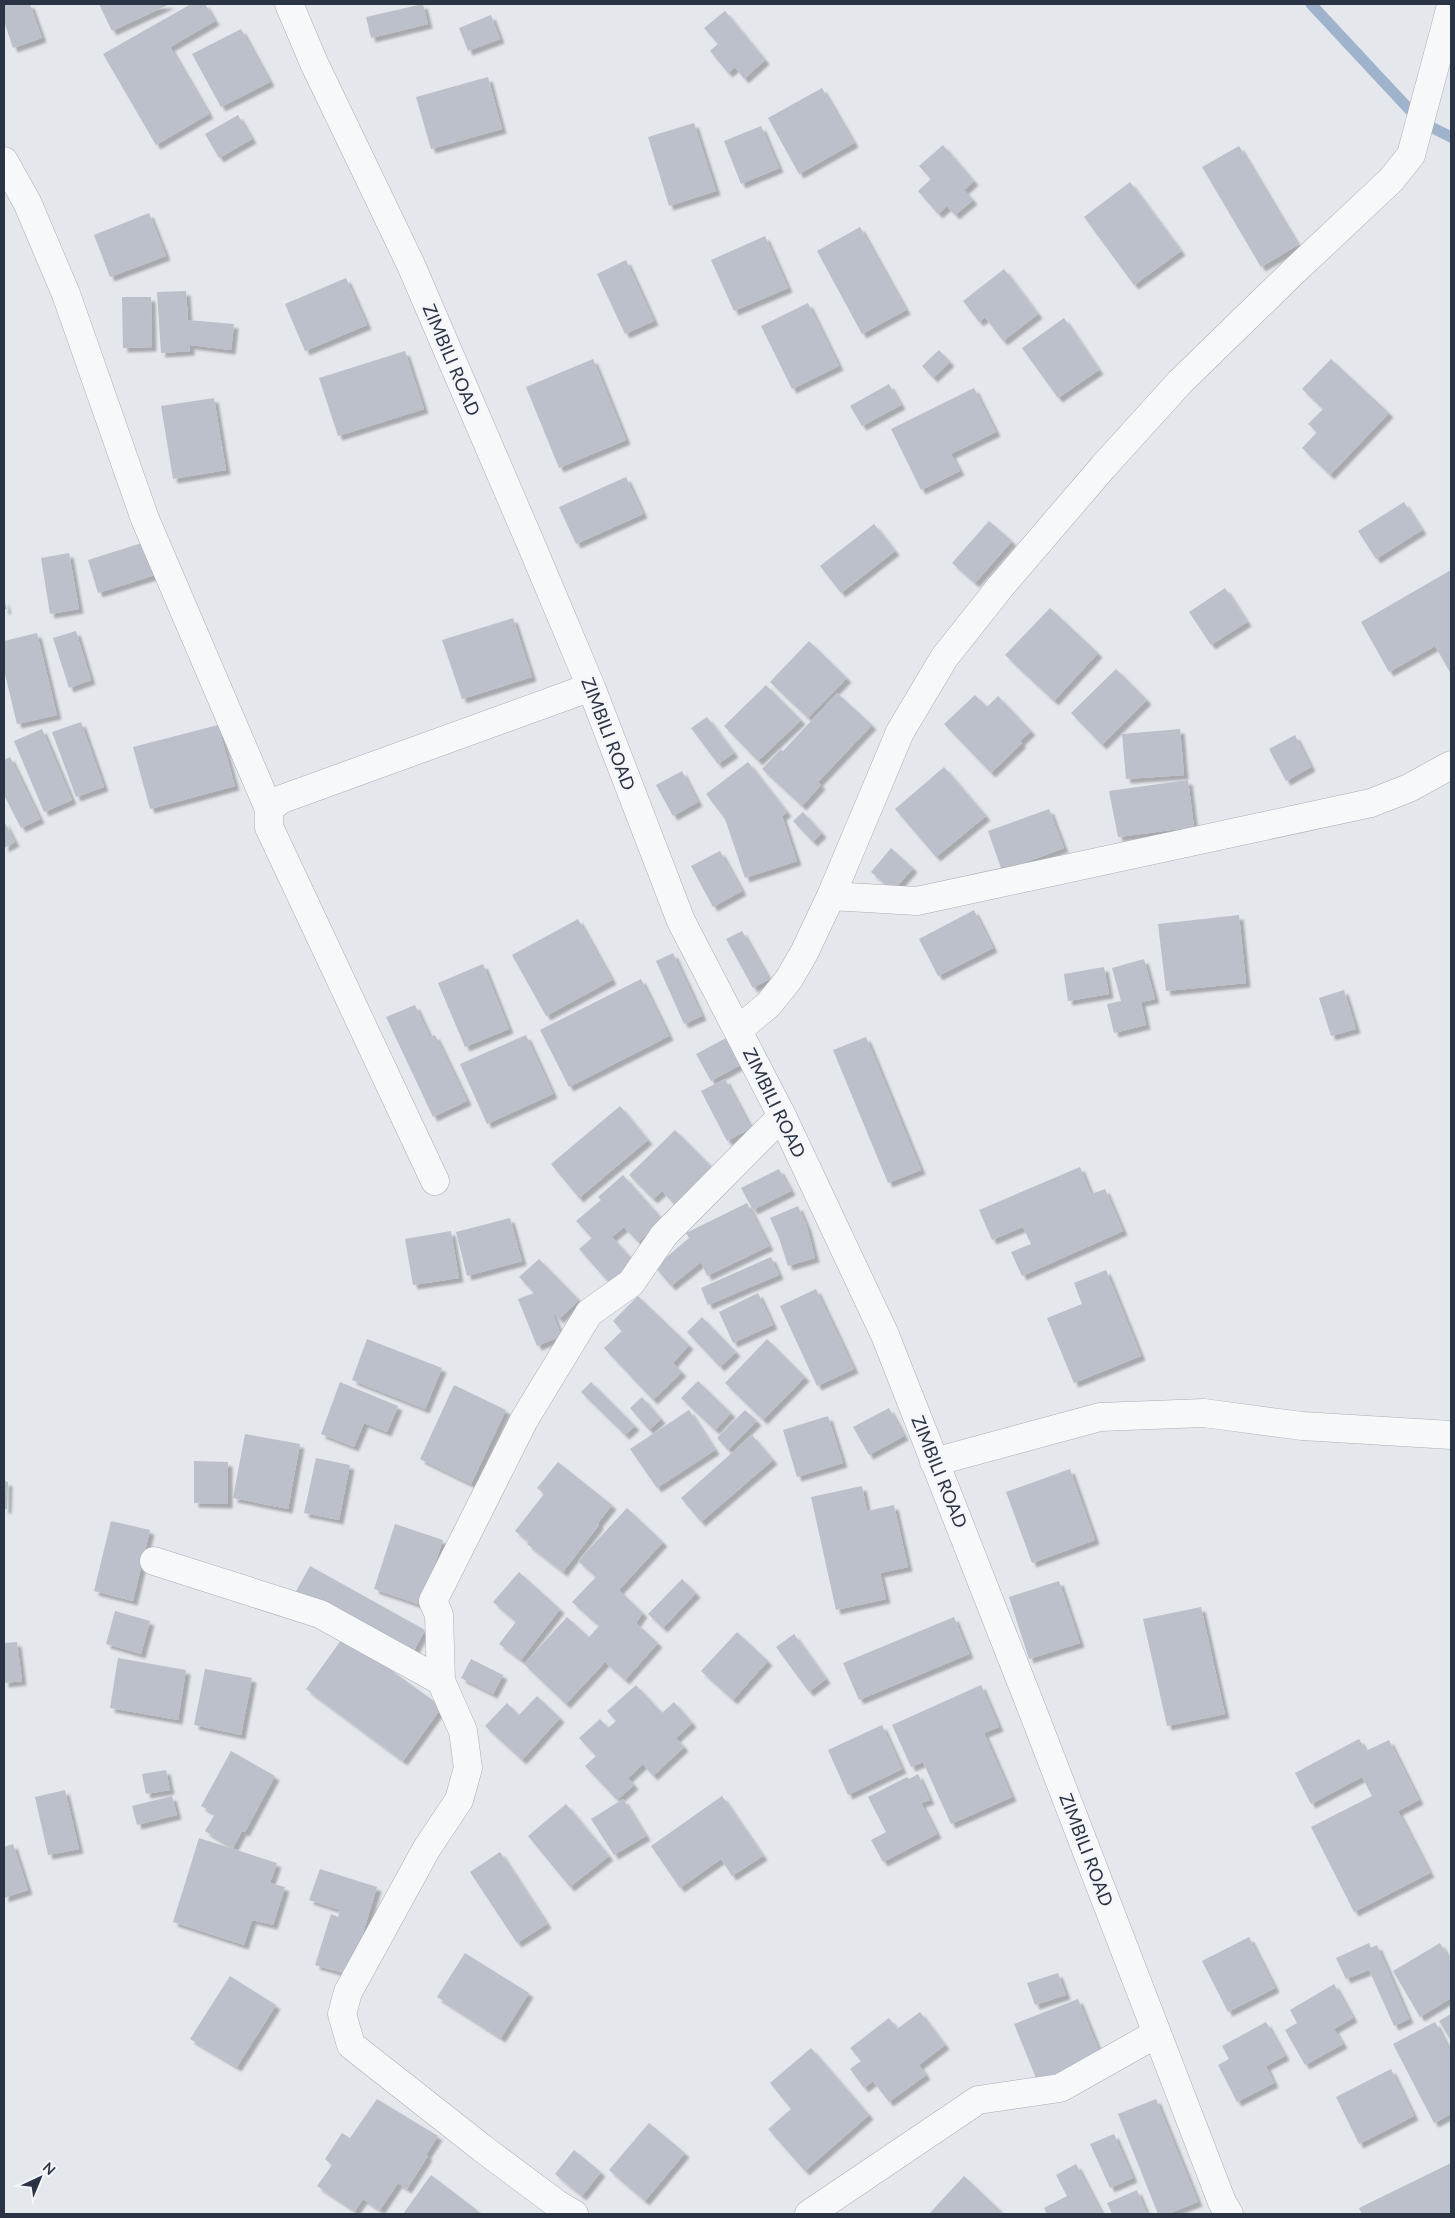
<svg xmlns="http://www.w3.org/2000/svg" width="1455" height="2218" font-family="Lato,sans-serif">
	<defs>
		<filter id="shadow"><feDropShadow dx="4.5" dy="4.5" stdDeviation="1" flood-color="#0004"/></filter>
	</defs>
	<rect width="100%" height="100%" fill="#e4e7ec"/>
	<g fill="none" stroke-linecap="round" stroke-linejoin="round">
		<!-- stream -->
		<path stroke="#9fb4cc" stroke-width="11" d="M 1311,4 L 1421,122 L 1451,137"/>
	</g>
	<!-- building -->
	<path fill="#bbc0ca" filter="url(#shadow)" d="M 4,4 L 30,4 L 42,38 L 13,48 L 4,21 Z
		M 99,4 L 170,4 L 112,31 Z
		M 191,4 L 205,4 L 215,21 L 170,47 L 209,114 L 156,145 L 103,54 Z
		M 423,4 L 428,24 L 371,38 L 366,17 Z
		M 725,11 L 765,60 L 744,79 L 735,67 L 728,73 L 710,51 L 718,44 L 704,28 Z
		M 491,15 L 500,39 L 468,51 L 459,28 Z
		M 241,29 L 270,82 L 221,107 L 192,54 Z
		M 488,77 L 502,129 L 431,149 L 416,97 Z
		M 822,88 L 854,143 L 799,174 L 768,118 Z
		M 238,115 L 252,139 L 219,158 L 205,134 Z
		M 694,123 L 716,191 L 669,206 L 648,137 Z
		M 761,126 L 779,168 L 741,184 L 724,141 Z
		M 943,145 L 974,181 L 964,190 L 973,200 L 955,215 L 947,206 L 938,214 L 918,191 L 931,179 L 919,166 Z
		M 1239,146 L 1298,245 L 1261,267 L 1202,167 Z
		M 1130,182 L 1181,251 L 1134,285 L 1084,217 Z
		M 149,213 L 166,256 L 110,277 L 94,235 Z
		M 860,227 L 906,310 L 862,334 L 817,251 Z
		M 765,236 L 788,288 L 734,311 L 711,260 Z
		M 626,260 L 654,321 L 625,334 L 597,274 Z
		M 1004,269 L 1038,314 L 1003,341 L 985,317 L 979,322 L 963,301 Z
		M 346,278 L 367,325 L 305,351 L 285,304 Z
		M 186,291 L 188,320 L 234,324 L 231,350 L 190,345 L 190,351 L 161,353 L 157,292 Z
		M 122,297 L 151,297 L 152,347 L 123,348 Z
		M 808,303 L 839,366 L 792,389 L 761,326 Z
		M 1064,318 L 1099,370 L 1058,398 L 1022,348 Z
		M 939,350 L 950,362 L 933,378 L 922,366 Z
		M 405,351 L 424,409 L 338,436 L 319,378 Z
		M 593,359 L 626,440 L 559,468 L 526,387 Z
		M 1331,359 L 1389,413 L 1330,475 L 1302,448 L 1317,432 L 1308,424 L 1323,409 L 1302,389 Z
		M 889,384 L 901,405 L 862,426 L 850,406 Z
		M 974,388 L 996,432 L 951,454 L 960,471 L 921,490 L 891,429 Z
		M 214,398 L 226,470 L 173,479 L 161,406 Z
		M 626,477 L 643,514 L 576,544 L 559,507 Z
		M 1404,502 L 1422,530 L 1376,559 L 1358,531 Z
		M 989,521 L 1012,541 L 975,583 L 952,563 Z
		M 874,524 L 895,551 L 841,593 L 820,566 Z
		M 145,542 L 155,575 L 98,593 L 88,560 Z
		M 69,553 L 79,609 L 50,614 L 41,558 Z
		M 1451,570 L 1451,674 L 1435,646 L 1389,672 L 1361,622 Z
		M 1225,588 L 1247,622 L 1211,645 L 1189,612 Z
		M 4,599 L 7,609 L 4,610 Z
		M 1050,608 L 1098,653 L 1054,701 L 1005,655 Z
		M 513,618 L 532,677 L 462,699 L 442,640 Z
		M 76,631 L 91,680 L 69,688 L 53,638 Z
		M 37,633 L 57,715 L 17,724 L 4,670 L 4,641 Z
		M 809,641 L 847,678 L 808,718 L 770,682 Z
		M 1116,669 L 1147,700 L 1102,745 L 1071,713 Z
		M 766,685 L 801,720 L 758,761 L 724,726 Z
		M 837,693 L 872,725 L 818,782 L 821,785 L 802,806 L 762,769 L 781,749 L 783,751 Z
		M 975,695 L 987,707 L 998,696 L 1031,731 L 1020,741 L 1022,743 L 991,773 L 944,724 Z
		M 707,717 L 734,753 L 718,764 L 691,728 Z
		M 81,722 L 104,787 L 76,797 L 52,732 Z
		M 218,725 L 235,786 L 150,809 L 133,747 Z
		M 42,729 L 72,800 L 44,812 L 14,741 Z
		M 1180,729 L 1184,775 L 1126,779 L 1122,734 Z
		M 1295,735 L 1311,767 L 1286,781 L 1269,749 Z
		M 10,757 L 40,819 L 21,828 L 4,795 L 4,760 Z
		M 748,762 L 787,812 L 782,816 L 797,861 L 745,878 L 725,819 L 706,794 Z
		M 944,767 L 986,816 L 936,857 L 895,809 Z
		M 682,771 L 698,802 L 673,816 L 656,785 Z
		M 1188,780 L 1194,827 L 1118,837 L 1109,791 Z
		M 1049,809 L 1064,848 L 1002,871 L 988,831 Z
		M 803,812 L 822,833 L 813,842 L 793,821 Z
		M 4,821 L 15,842 L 4,848 Z
		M 891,848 L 913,868 L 893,891 L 871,872 Z
		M 720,851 L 742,891 L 713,907 L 691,866 Z
		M 974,910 L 993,948 L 938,976 L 919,939 Z
		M 1239,915 L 1246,983 L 1166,991 L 1158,924 Z
		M 578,919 L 612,980 L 546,1016 L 512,955 Z
		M 742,931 L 769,979 L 753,988 L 726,939 Z
		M 673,953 L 702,1016 L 684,1024 L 656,961 Z
		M 1144,959 L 1155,999 L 1141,1002 L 1146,1025 L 1114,1033 L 1107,1004 L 1121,1001 L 1112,968 Z
		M 483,964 L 509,1029 L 465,1047 L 438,983 Z
		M 1104,967 L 1109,994 L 1068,1001 L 1064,974 Z
		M 641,979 L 669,1036 L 569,1087 L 540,1030 Z
		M 1344,990 L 1356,1029 L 1331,1036 L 1319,998 Z
		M 415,1005 L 430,1037 L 435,1035 L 467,1101 L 433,1117 L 386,1017 Z
		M 526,1035 L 553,1094 L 487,1124 L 460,1064 Z
		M 866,1037 L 921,1170 L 888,1183 L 833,1050 Z
		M 726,1038 L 740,1065 L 711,1081 L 696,1054 Z
		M 725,1079 L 751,1128 L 727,1141 L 701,1091 Z
		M 620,1106 L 648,1140 L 579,1198 L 551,1164 Z
		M 675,1130 L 714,1169 L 676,1206 L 662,1191 L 653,1199 L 629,1175 Z
		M 1080,1167 L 1091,1194 L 1105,1189 L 1123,1231 L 1022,1276 L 1011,1252 L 1031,1244 L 1023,1227 L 992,1240 L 979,1210 Z
		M 779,1169 L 791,1191 L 753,1210 L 741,1188 Z
		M 623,1175 L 663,1220 L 638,1242 L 624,1227 L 612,1237 L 636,1263 L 611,1285 L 579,1249 L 592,1238 L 576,1221 L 601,1200 L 598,1197 Z
		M 747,1203 L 769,1246 L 707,1276 L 701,1262 L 671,1286 L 655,1267 L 689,1238 L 686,1233 Z
		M 798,1206 L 807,1227 L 815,1258 L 788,1266 L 779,1238 L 770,1218 Z
		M 510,1218 L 522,1261 L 467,1276 L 456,1232 Z
		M 451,1231 L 459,1278 L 413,1285 L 405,1239 Z
		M 771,1257 L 779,1275 L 708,1305 L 701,1288 Z
		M 539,1259 L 579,1300 L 559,1319 L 552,1311 L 561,1336 L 537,1346 L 518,1299 L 534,1293 L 519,1277 Z
		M 1106,1270 L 1141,1356 L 1074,1383 L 1047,1318 L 1082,1304 L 1074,1283 Z
		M 816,1289 L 854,1369 L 817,1386 L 780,1306 Z
		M 758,1293 L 773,1325 L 733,1343 L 719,1312 Z
		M 638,1296 L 689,1345 L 673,1363 L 682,1372 L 653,1400 L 604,1348 L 622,1331 L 613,1321 Z
		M 702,1317 L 736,1352 L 720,1367 L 687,1332 Z
		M 367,1339 L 442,1368 L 425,1409 L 352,1380 Z
		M 767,1339 L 805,1377 L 763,1420 L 725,1383 Z
		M 698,1381 L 731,1413 L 715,1430 L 681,1398 Z
		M 340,1382 L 398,1406 L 387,1432 L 364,1423 L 354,1447 L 321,1434 Z
		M 591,1382 L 635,1426 L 625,1435 L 581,1392 Z
		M 454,1385 L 506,1410 L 471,1484 L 420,1459 Z
		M 642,1397 L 661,1419 L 649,1430 L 630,1408 Z
		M 889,1408 L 904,1436 L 869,1455 L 853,1427 Z
		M 689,1410 L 715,1450 L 657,1488 L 630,1449 Z
		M 745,1410 L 757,1421 L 728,1450 L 717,1438 Z
		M 828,1416 L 843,1463 L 797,1477 L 783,1430 Z
		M 245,1434 L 300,1444 L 288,1509 L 233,1498 Z
		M 752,1435 L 773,1460 L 701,1522 L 681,1498 Z
		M 316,1458 L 350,1465 L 339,1520 L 304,1513 Z
		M 194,1461 L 228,1462 L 228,1504 L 194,1503 Z
		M 558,1462 L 612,1505 L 598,1523 L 599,1525 L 563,1572 L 527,1544 L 529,1542 L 515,1531 L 544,1494 L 537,1488 Z
		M 1070,1469 L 1095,1540 L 1032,1563 L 1006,1492 Z
		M 4,1481 L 8,1482 L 7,1509 L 4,1509 Z
		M 862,1486 L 867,1511 L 894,1505 L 908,1567 L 880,1573 L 886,1599 L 836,1610 L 811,1497 Z
		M 627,1508 L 663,1542 L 619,1590 L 643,1613 L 636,1623 L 658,1643 L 625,1680 L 605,1662 L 566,1704 L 524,1664 L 567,1617 L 589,1637 L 599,1626 L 572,1602 L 596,1577 L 578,1561 Z
		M 111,1521 L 150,1530 L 133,1601 L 94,1591 Z
		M 395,1524 L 443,1540 L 421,1605 L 374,1589 Z
		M 310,1566 L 425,1630 L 410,1658 L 294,1595 Z
		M 519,1572 L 560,1609 L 521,1660 L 499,1644 L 516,1622 L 493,1602 Z
		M 682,1579 L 696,1593 L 663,1628 L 648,1614 Z
		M 1059,1581 L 1080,1643 L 1029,1659 L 1009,1597 Z
		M 1201,1607 L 1225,1714 L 1167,1726 L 1143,1619 Z
		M 115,1611 L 150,1621 L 141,1654 L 106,1644 Z
		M 954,1617 L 969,1654 L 859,1700 L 843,1663 Z
		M 737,1632 L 768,1661 L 733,1700 L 701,1671 Z
		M 794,1634 L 826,1679 L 809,1692 L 776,1647 Z
		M 344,1636 L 442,1707 L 403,1761 L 306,1689 Z
		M 17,1642 L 22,1681 L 4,1683 L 4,1643 Z
		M 118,1658 L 186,1670 L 178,1720 L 110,1708 Z
		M 471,1659 L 503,1675 L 493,1694 L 461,1678 Z
		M 205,1669 L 252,1678 L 241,1735 L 194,1725 Z
		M 636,1685 L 662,1713 L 674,1702 L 692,1723 L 676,1738 L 684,1747 L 653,1776 L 643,1764 L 628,1778 L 634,1785 L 617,1800 L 585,1766 L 596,1756 L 579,1738 L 600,1719 L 608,1728 L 616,1721 L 607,1711 Z
		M 981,1685 L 999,1727 L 984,1733 L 1012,1797 L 951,1824 L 923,1762 L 911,1767 L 892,1725 Z
		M 537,1696 L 560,1718 L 522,1760 L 485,1726 L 507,1703 L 519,1715 Z
		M 882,1725 L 902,1769 L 848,1795 L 828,1750 Z
		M 1359,1739 L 1366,1751 L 1389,1740 L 1419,1800 L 1398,1811 L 1430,1873 L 1354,1912 L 1311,1827 L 1372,1796 L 1362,1777 L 1311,1804 L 1295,1773 Z
		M 231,1751 L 275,1776 L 245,1832 L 242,1831 L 233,1848 L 205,1831 L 215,1814 L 201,1806 Z
		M 166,1770 L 170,1790 L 146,1794 L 142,1774 Z
		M 918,1774 L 930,1800 L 921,1803 L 937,1834 L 883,1862 L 871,1840 L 886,1832 L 868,1797 L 907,1777 L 909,1779 Z
		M 65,1790 L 79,1849 L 48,1855 L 35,1797 Z
		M 172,1796 L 177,1815 L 137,1825 L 132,1806 Z
		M 722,1796 L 763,1856 L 732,1876 L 721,1859 L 680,1888 L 651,1846 Z
		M 623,1799 L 646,1836 L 614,1855 L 591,1819 Z
		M 566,1804 L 609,1856 L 570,1887 L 528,1836 Z
		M 199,1838 L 277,1863 L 270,1883 L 285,1887 L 273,1925 L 252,1920 L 244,1945 L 173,1922 Z
		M 13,1844 L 28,1890 L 4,1898 L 4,1847 Z
		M 500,1852 L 547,1924 L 517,1943 L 470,1872 Z
		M 320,1869 L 377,1887 L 350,1975 L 315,1965 L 331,1914 L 338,1917 L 340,1910 L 309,1900 Z
		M 1249,1937 L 1275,1988 L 1228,2012 L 1202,1961 Z
		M 1369,1943 L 1371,1948 L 1377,1945 L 1409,2019 L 1394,2026 L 1369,1970 L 1346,1979 L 1336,1958 Z
		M 1440,1943 L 1451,1962 L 1451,1998 L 1420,2017 L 1393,1971 Z
		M 465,1953 L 529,1993 L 501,2038 L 437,1997 Z
		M 1058,1973 L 1066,1995 L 1035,2005 L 1027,1983 Z
		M 230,1976 L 276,2005 L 237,2067 L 190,2039 Z
		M 1334,1984 L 1353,2018 L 1334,2029 L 1343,2044 L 1305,2065 L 1285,2030 L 1297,2023 L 1290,2010 Z
		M 1078,1999 L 1102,2058 L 1038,2083 L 1014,2024 Z
		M 920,2012 L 945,2045 L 919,2065 L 926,2075 L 889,2102 L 873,2081 L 864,2088 L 850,2069 L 861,2061 L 850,2048 L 889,2018 L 897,2029 Z
		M 1451,2014 L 1451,2041 L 1439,2021 Z
		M 1266,2022 L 1285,2056 L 1266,2066 L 1274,2083 L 1237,2102 L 1218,2065 L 1229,2059 L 1222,2046 Z
		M 1435,2022 L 1451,2053 L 1451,2114 L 1434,2123 L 1393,2044 Z
		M 811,2048 L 869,2115 L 805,2171 L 768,2129 L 791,2109 L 770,2083 Z
		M 1391,2069 L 1414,2116 L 1359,2144 L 1336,2097 Z
		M 377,2099 L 438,2136 L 426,2155 L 428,2156 L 407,2189 L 398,2183 L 380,2210 L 363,2199 L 355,2211 L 317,2186 L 332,2165 L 325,2159 L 342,2133 L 350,2138 Z
		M 1156,2099 L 1198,2202 L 1167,2214 L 1158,2214 L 1118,2114 Z
		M 649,2123 L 685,2153 L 645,2201 L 609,2170 Z
		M 1114,2134 L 1133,2178 L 1110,2188 L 1090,2144 Z
		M 574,2150 L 601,2172 L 582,2196 L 555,2174 Z
		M 1451,2163 L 1451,2214 L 1362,2214 L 1359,2208 Z
		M 1076,2164 L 1102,2214 L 1047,2214 L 1044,2208 L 1067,2196 L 1056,2175 Z
		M 431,2175 L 477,2210 L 474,2214 L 403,2214 Z
		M 964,2176 L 1004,2214 L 929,2214 Z
		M 1137,2190 L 1147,2214 L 1112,2214 L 1107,2203 Z"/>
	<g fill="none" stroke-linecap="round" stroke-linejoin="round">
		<!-- street casing -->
		<g stroke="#a9aeb7" stroke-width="29">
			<path id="street" d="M 289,4 L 314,63 L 411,265 L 533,549 L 591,687 L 681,921 L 782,1116 L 885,1335 L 1035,1717 L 1222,2202 L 1229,2214
				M 4,161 L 27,202 L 66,294 L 145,519 L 269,809
				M 831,896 L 917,901 L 1371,803 L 1409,788 L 1451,765
				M 738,1030 L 769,1004 L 789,979 L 804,953 L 831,896 L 900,732 L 944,658 L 1001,586 L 1103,467 L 1180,382 L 1291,274 L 1391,180 L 1411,155 L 1451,6
				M 435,1181 L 269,827 L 269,809 L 282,799 L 591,687
				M 934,1462 L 1100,1417 L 1204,1413 L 1302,1426 L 1451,1435
				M 154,1561 L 320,1614 L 441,1681 L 439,1615 L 433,1601 L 524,1420 L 589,1313 L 631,1283 L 664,1235 L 782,1116
				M 441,1681 L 463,1731 L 468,1768 L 459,1800 L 427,1848 L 348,1992 L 342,2014 L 351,2045 L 482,2148 L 557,2204 L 574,2214
				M 809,2214 L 978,2100 L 1060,2088 L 1156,2034"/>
		</g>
		<!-- street -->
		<use href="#street" stroke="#f7f8fa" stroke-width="28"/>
	</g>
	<g text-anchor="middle" stroke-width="5" stroke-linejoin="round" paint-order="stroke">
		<!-- street labels -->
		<g font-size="18" fill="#2b3445" stroke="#f4f6f9">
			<text transform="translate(451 360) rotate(67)" y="6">ZIMBILI ROAD</text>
			<text transform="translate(608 734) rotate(69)" y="6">ZIMBILI ROAD</text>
			<text transform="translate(774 1103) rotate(64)" y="6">ZIMBILI ROAD</text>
			<text transform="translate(939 1472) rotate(68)" y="6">ZIMBILI ROAD</text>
			<text transform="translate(1086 1850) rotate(69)" y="6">ZIMBILI ROAD</text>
		</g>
	</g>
	<!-- border -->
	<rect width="1455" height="2218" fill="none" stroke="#2b3445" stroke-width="10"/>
	<!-- north arrow -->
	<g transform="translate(40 2178) rotate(44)" stroke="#f4f6f9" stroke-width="4" paint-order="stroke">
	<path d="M0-4L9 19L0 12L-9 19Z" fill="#2b3445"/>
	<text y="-8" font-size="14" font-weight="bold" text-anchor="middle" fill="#2b3445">N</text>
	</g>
</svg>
